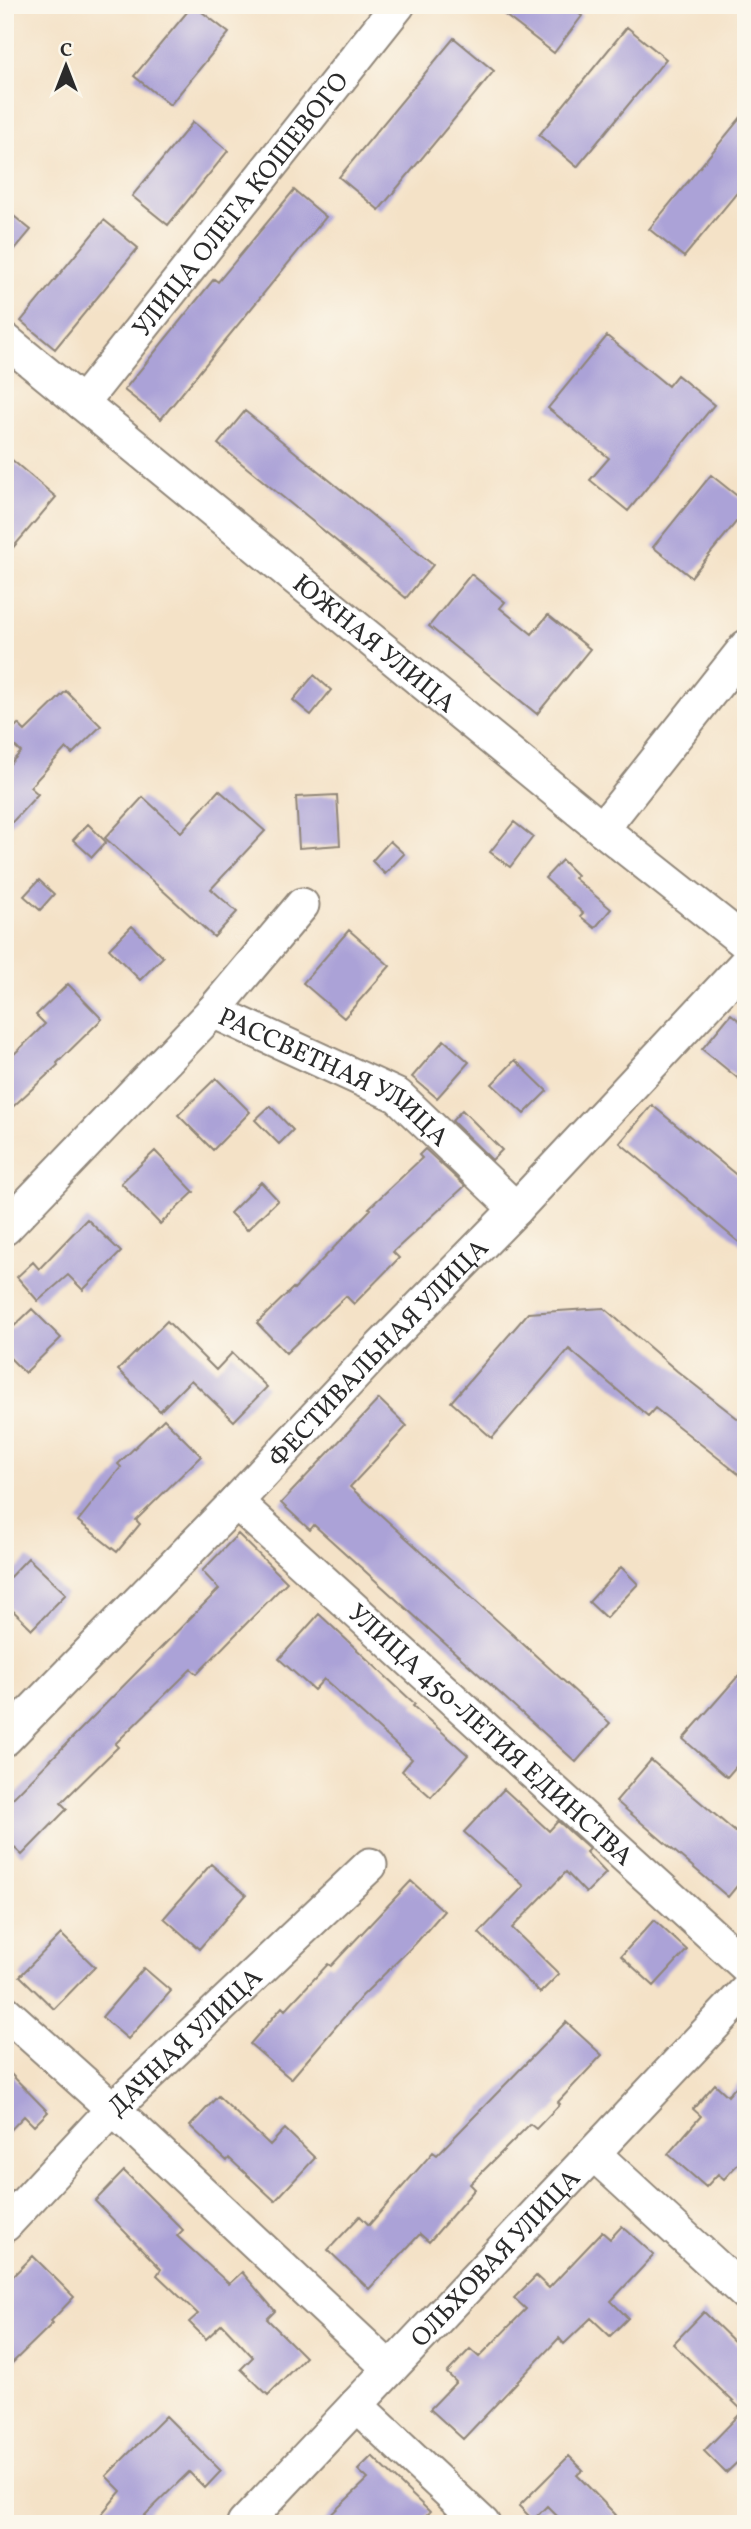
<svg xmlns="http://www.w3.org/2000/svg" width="751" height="2529" font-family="Vollkorn,serif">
	<rect width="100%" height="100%" fill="#fbf7ec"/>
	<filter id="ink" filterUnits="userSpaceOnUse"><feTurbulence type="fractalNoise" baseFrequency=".0143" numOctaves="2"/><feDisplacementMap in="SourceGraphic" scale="14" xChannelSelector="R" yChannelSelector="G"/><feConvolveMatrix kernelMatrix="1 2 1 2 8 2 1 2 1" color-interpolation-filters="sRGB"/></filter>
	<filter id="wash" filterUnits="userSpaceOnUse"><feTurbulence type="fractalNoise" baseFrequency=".00686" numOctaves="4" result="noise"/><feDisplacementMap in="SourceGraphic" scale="28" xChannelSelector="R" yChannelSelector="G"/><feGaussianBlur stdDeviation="1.57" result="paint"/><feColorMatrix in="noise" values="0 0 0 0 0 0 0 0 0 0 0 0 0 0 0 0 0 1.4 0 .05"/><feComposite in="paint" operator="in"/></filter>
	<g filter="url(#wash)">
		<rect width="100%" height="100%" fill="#f4e2c7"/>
		<g id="blocks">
			<!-- building -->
			<path fill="#aba2d7" d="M 193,5 L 229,33 L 170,105 L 134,76 Z
				M 492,5 L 568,5 L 582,16 L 554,53 Z
				M 627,27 L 666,59 L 577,167 L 539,135 Z
				M 454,38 L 494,71 L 379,210 L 339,177 Z
				M 746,111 L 746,182 L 684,257 L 649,229 Z
				M 193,122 L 228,151 L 168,225 L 132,196 Z
				M 294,190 L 326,217 L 161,419 L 124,390 L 214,279 L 218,282 Z
				M 5,209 L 31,230 L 5,261 Z
				M 104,220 L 138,248 L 55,349 L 21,321 Z
				M 607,336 L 668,386 L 677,375 L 714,405 L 628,511 L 590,480 L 609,458 L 548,408 Z
				M 245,411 L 433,565 L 406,598 L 218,444 Z
				M 5,454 L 56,497 L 5,557 Z
				M 711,475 L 746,503 L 746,510 L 691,577 L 653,547 Z
				M 471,574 L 505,602 L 500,608 L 532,634 L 548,615 L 590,649 L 537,714 L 429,626 Z
				M 314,675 L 331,690 L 311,715 L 293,700 Z
				M 66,691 L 101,726 L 72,754 L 66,748 L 30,787 L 38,794 L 5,830 L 5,769 L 21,752 L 5,737 L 18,724 L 25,731 Z
				M 219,790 L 265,831 L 211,889 L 237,912 L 214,937 L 105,838 L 143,797 L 181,832 Z
				M 337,795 L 340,845 L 299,848 L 296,797 Z
				M 514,822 L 533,837 L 510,867 L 490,852 Z
				M 88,824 L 106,842 L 92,857 L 73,840 Z
				M 390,841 L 404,854 L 385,874 L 372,861 Z
				M 562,860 L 577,875 L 574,878 L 611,909 L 595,928 L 580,916 L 583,913 L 545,878 Z
				M 39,880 L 54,894 L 40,910 L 24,896 Z
				M 132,926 L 163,957 L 140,980 L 109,949 Z
				M 349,930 L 390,966 L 344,1018 L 303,983 Z
				M 68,984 L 102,1019 L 57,1063 L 58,1065 L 5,1114 L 5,1063 L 45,1024 L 36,1015 Z
				M 731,1014 L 746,1026 L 746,1085 L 702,1049 Z
				M 444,1040 L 469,1062 L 437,1098 L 412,1077 Z
				M 515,1060 L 547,1091 L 524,1114 L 492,1084 Z
				M 216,1078 L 250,1112 L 213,1150 L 178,1115 Z
				M 652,1105 L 746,1183 L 746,1248 L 620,1143 Z
				M 270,1106 L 293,1130 L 279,1144 L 255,1120 Z
				M 462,1110 L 502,1150 L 492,1160 L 452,1121 Z
				M 425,1149 L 465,1186 L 393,1252 L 399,1258 L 354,1304 L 346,1296 L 286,1353 L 257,1323 L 293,1288 L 294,1289 L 371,1209 L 369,1208 L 422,1158 L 419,1155 Z
				M 155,1151 L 194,1192 L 160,1224 L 121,1183 Z
				M 261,1182 L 278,1200 L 247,1230 L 230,1213 Z
				M 87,1219 L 121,1252 L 83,1290 L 68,1275 L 38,1301 L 17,1277 L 33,1262 L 39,1269 Z
				M 604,1308 L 677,1371 L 746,1425 L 746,1480 L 655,1408 L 648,1416 L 569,1349 L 492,1438 L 451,1402 L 528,1313 Z
				M 32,1309 L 61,1338 L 25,1373 L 5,1353 L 5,1335 Z
				M 167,1321 L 216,1370 L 232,1353 L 267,1387 L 234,1421 L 191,1380 L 160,1411 L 118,1370 Z
				M 379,1399 L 407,1426 L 350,1487 L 610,1723 L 576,1762 L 314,1525 L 310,1530 L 281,1503 Z
				M 164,1419 L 201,1456 L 136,1520 L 140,1524 L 117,1552 L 78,1521 L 121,1467 L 118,1464 Z
				M 238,1534 L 287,1582 L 197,1674 L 191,1669 L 115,1744 L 118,1747 L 61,1803 L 67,1809 L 22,1855 L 5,1839 L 5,1806 L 219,1589 L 202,1571 Z
				M 28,1558 L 66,1594 L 32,1629 L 5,1603 L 5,1582 Z
				M 621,1567 L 638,1584 L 606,1618 L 589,1602 Z
				M 319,1614 L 415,1704 L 413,1706 L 468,1755 L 431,1797 L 402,1771 L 412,1759 L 324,1679 L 314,1690 L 279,1659 Z
				M 746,1667 L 746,1755 L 727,1777 L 683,1739 Z
				M 651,1760 L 746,1841 L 746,1875 L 728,1897 L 616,1801 Z
				M 504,1789 L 549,1831 L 558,1821 L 589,1849 L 586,1852 L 606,1873 L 586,1893 L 566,1872 L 512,1928 L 559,1974 L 540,1993 L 479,1933 L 524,1886 L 464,1832 Z
				M 211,1864 L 246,1895 L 199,1949 L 164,1918 Z
				M 411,1881 L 444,1911 L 416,1943 L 362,1996 L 291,2079 L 250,2044 L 282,2007 L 285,2010 L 328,1964 L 331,1966 Z
				M 654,1920 L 687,1950 L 654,1986 L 621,1956 Z
				M 61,1934 L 95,1967 L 54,2009 L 20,1976 Z
				M 144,1968 L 171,1991 L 128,2039 L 102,2017 Z
				M 566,2022 L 602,2055 L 558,2102 L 560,2104 L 536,2129 L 530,2124 L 470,2184 L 475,2189 L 429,2242 L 420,2234 L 369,2289 L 328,2250 L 360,2216 L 369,2225 L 433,2152 L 437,2155 Z
				M 5,2068 L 48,2112 L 34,2126 L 24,2116 L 5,2136 Z
				M 746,2075 L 746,2155 L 724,2179 L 718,2174 L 706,2187 L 668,2154 L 701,2116 L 693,2109 L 715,2084 L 728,2096 Z
				M 218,2096 L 270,2145 L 285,2129 L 315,2158 L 275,2201 L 229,2158 L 227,2161 L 190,2126 Z
				M 124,2171 L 183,2230 L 177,2236 L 229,2284 L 242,2272 L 275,2311 L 267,2319 L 305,2357 L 268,2395 L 241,2369 L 253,2357 L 222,2324 L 206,2339 L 189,2322 L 198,2314 L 157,2275 L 161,2269 L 95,2201 Z
				M 622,2226 L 654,2255 L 611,2301 L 628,2318 L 610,2336 L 591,2318 L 564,2344 L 559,2338 L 463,2439 L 430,2409 L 456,2382 L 447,2373 L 470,2349 L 479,2357 L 526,2309 L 514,2298 L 536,2276 L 549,2288 L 602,2232 L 610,2239 Z
				M 33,2256 L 74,2297 L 51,2321 L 53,2323 L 5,2370 L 5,2284 Z
				M 704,2312 L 746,2353 L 746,2454 L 726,2473 L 704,2451 L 743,2411 L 673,2344 Z
				M 166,2416 L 221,2471 L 205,2488 L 189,2472 L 136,2524 L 93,2524 L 121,2491 L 106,2476 Z
				M 372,2456 L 430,2512 L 419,2524 L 321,2524 L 368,2479 L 358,2470 Z
				M 569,2456 L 583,2470 L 577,2475 L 616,2515 L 606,2524 L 565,2524 L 547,2506 L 533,2520 L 519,2506 Z"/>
		</g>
	</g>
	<g filter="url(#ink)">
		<use href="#blocks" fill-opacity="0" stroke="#908679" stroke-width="2"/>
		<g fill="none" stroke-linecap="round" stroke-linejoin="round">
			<!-- minor casing -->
			<g stroke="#908679" stroke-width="37">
				<g id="minor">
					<path id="s1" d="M 5,340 L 602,829 L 746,943"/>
					<path id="s2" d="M 82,403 L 398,5"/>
					<path d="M 602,829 L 746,647"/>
					<path d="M 213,1011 L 302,905"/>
					<path id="s3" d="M 5,1228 L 213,1011 L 398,1096 L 516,1209"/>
					<path id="s4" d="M 236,1502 L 746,1966"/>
					<path id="s5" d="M 5,1739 L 236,1502 L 372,1356 L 516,1209 L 746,963"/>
					<path d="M 5,2012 L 113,2109 L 390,2369"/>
					<path d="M 594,2154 L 746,2294"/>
					<path id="s6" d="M 5,2225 L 113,2109 L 370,1865"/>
					<path d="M 356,2405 L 483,2524"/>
					<path id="s7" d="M 244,2524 L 746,1991"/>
				</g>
			</g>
			<!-- minor -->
			<use href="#minor" stroke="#fff" stroke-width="33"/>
		</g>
	</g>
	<g text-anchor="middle" stroke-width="5" stroke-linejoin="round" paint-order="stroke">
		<!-- street labels -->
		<g font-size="26" fill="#2b2b2b" stroke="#fbf7ec">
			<text dy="9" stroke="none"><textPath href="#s2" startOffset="254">УЛИЦА ОЛЕГА КОШЕВОГО</textPath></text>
			<text dy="9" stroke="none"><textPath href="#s1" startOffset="478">ЮЖНАЯ УЛИЦА</textPath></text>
			<text dy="9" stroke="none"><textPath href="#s3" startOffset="439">РАССВЕТНАЯ УЛИЦА</textPath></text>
			<text dy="9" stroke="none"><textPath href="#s5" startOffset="537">ФЕСТИВАЛЬНАЯ УЛИЦА</textPath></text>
			<text dy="9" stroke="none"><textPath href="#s4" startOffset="345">УЛИЦА 450-ЛЕТИЯ ЕДИНСТВА</textPath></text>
			<text dy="9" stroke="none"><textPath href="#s6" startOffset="257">ДАЧНАЯ УЛИЦА</textPath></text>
			<text dy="9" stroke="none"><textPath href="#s7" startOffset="366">ОЛЬХОВАЯ УЛИЦА</textPath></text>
		</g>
	</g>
	<!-- margin -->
	<rect width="751" height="2529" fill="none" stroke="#fbf7ec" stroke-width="28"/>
	<!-- north arrow -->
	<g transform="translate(66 66)" stroke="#fbf7ec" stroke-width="5" paint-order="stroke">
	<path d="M0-5L12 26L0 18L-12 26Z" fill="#2b2b2b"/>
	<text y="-10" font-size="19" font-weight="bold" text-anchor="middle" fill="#2b2b2b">С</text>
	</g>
</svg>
